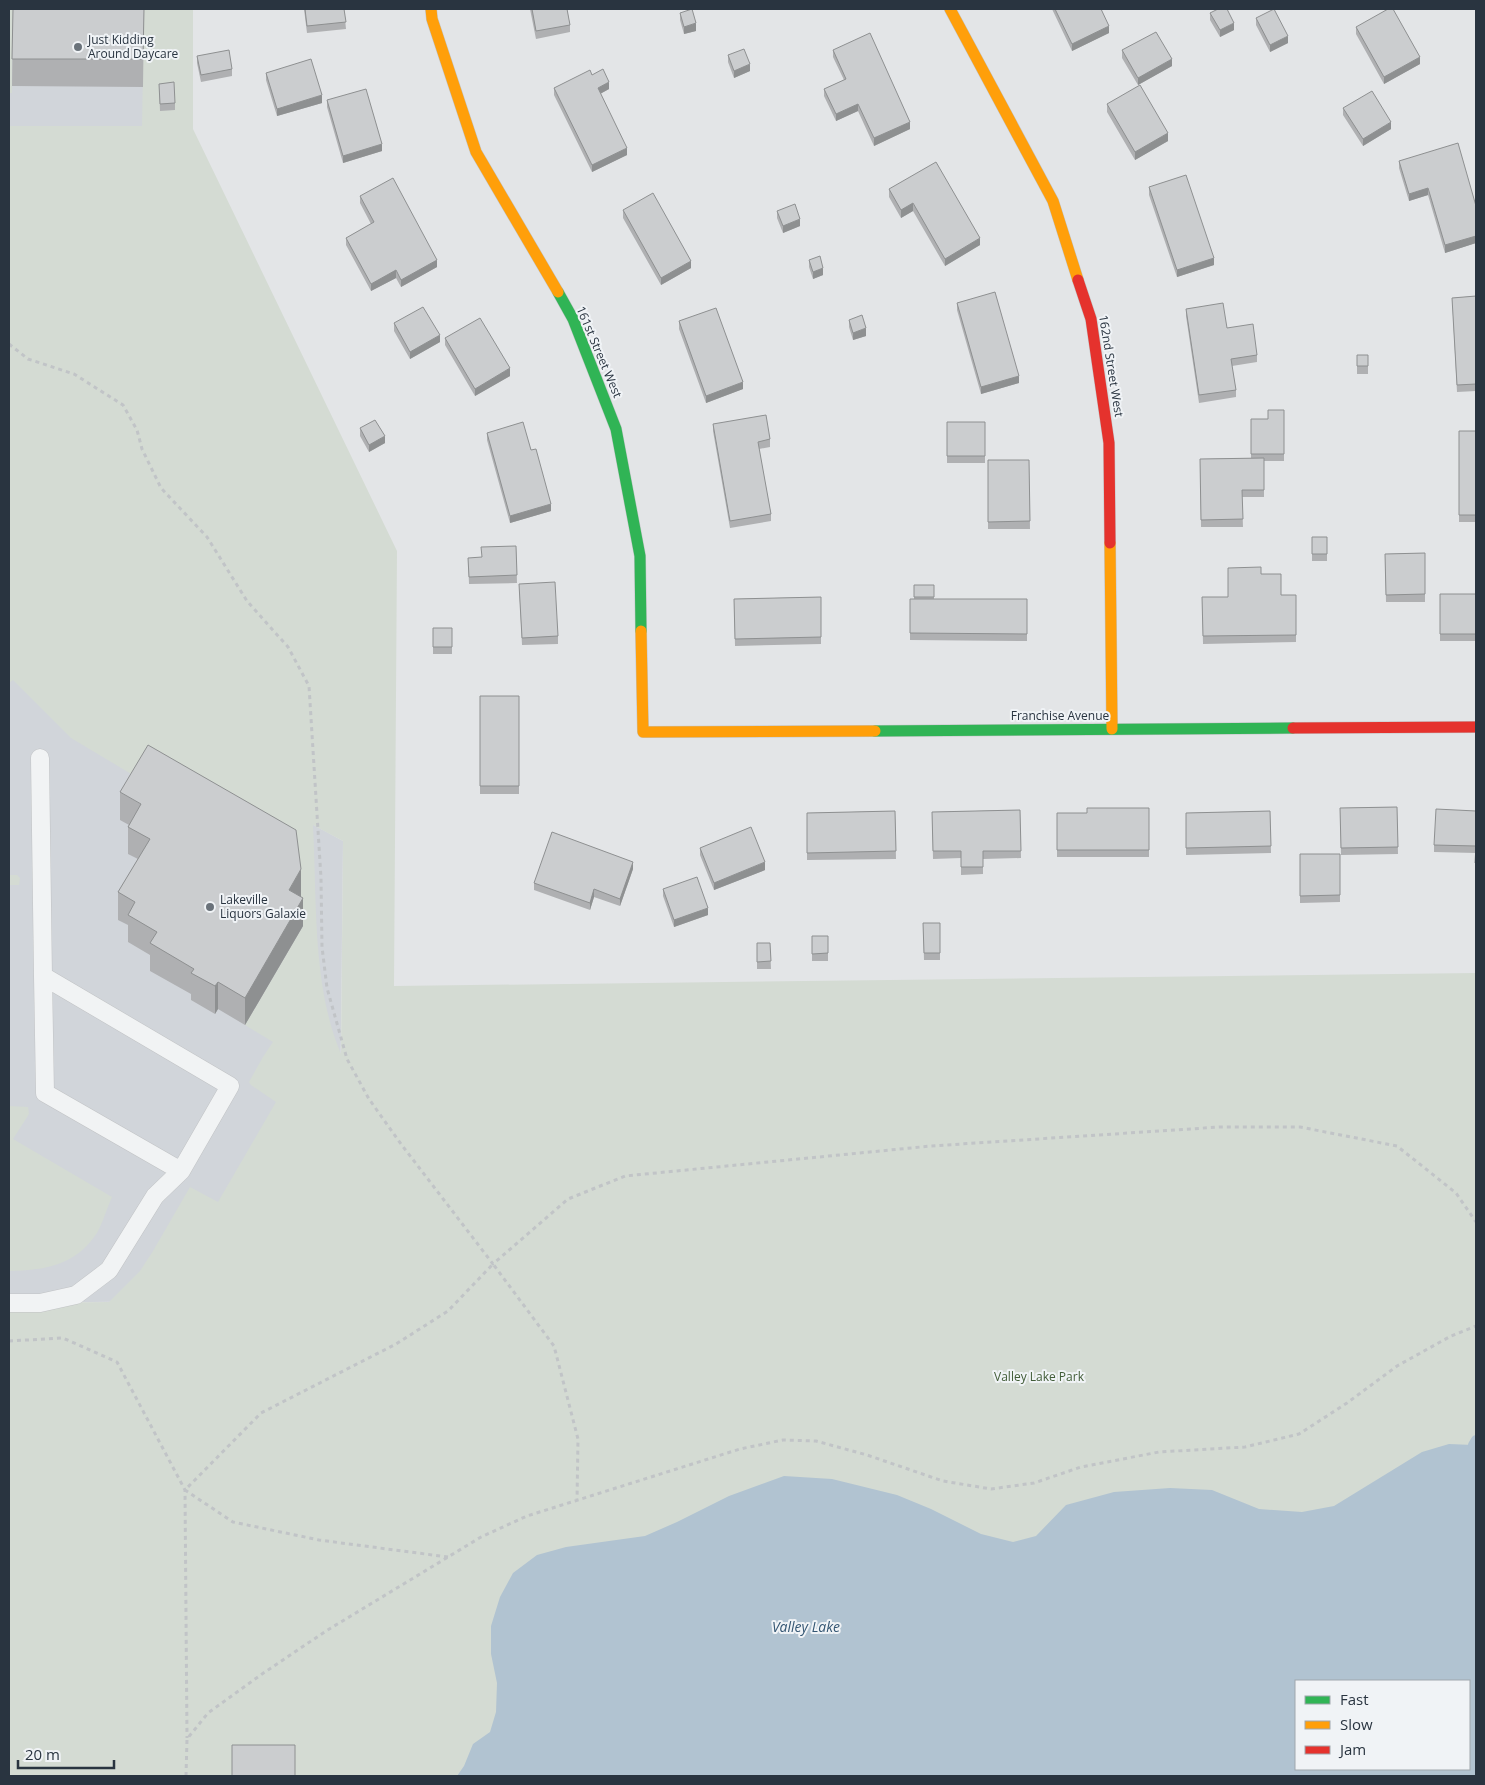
<svg xmlns="http://www.w3.org/2000/svg" width="1485" height="1785" font-family="'Open Sans',sans-serif">
	<rect width="100%" height="100%" fill="#e3e5e7"/>
	<!-- built -->
	<path fill="#d1d5da" d="M 9,9 L 193,9 L 193,129 L 9,131 Z
		M 9,659 L 343,841 L 338,1299 L 9,1303 Z"/>
	<!-- green -->
	<path fill="#d4dbd3" fill-rule="evenodd" d="M 9,9 L 13,9 L 12,93 L 9,93 Z
		M 144,9 L 193,9 L 193,129 L 397,551 L 394,986 L 1476,973 L 1476,1776 L 9,1776 L 9,1303 L 109,1302 L 140,1271 L 153,1251 L 190,1187 L 218,1202 L 276,1102 L 251,1085 L 249,1082 L 263,1057 L 273,1042 L 245,1025 L 303,926 L 143,781 L 71,738 L 13,680 L 9,683 L 9,126 L 142,126 ZM 313,825 L 343,841 L 341,1054 C 312,986 317,899 313,825 ZM 1296,1681 L 1469,1681 L 1469,1769 L 1296,1769 Z
		M 9,875 L 17,875 L 20,878 L 19,885 L 9,885 Z
		M 9,1106 L 28,1107 L 29,1114 L 13,1139 L 112,1197 C 107,1208 103,1222 97,1233 C 75,1266 45,1270 9,1271 Z"/>
	<!-- water -->
	<path fill="#b1c3d1" fill-rule="evenodd" d="M 1449,1444 L 1473,1445 L 1476,1448 L 1476,1776 L 457,1776 L 464,1766 L 473,1744 L 490,1732 L 496,1712 L 497,1683 L 491,1654 L 491,1626 L 500,1597 L 513,1573 L 537,1555 L 566,1547 L 645,1536 L 677,1522 L 729,1496 L 784,1476 L 832,1479 L 897,1495 L 931,1509 L 981,1534 L 1013,1542 L 1036,1536 L 1066,1505 L 1114,1492 L 1170,1488 L 1212,1490 L 1259,1509 L 1302,1512 L 1334,1506 L 1422,1452 ZM 1296,1681 L 1469,1681 L 1469,1769 L 1296,1769 Z"/>
	<g fill="none" stroke-linecap="round" stroke-linejoin="round">
		<!-- stream -->
		<path stroke="#b1c3d1" stroke-width="10" d="M 1473,1445 L 1476,1440"/>
		<!-- lane casing -->
		<g stroke="#c1c3c5" stroke-width="19">
			<path id="lane" d="M 40,758 L 43,976
				M 9,1303 L 40,1303 L 76,1295 L 109,1270 L 155,1196 L 181,1171 L 230,1086 L 43,976 L 45,1093 L 181,1171"/>
		</g>
		<!-- fast casing -->
		<g stroke="#c1c3c5" stroke-width="12">
			<path id="fast" d="M 558,292 L 573,319 L 616,429 L 640,556 L 641,631
				M 875,731 L 1293,728"/>
		</g>
		<!-- slow casing -->
		<g stroke="#c1c3c5" stroke-width="12">
			<path id="slow" d="M 431,9 L 432,19 L 476,152 L 558,292
				M 950,9 L 1053,201 L 1078,280
				M 1110,543 L 1112,729
				M 641,631 L 643,732 L 875,731"/>
		</g>
		<!-- jam casing -->
		<g stroke="#c1c3c5" stroke-width="12">
			<path id="jam" d="M 1078,280 L 1091,319 L 1109,443 L 1110,543
				M 1293,728 L 1476,727"/>
		</g>
		<!-- path -->
		<path stroke="#c1c4c7" stroke-width="3" stroke-dasharray="4 4" stroke-linecap="butt" d="M 9,344 L 28,359 L 74,374 L 123,405 L 137,430 L 142,449 L 161,488 L 207,537 L 247,601 L 288,647 L 309,686 L 321,878 L 322,947 L 327,988 L 347,1059 L 369,1099 L 401,1144 L 493,1264 L 568,1199 L 625,1176 L 931,1146 L 1220,1127 L 1300,1127 L 1397,1146 L 1456,1193 L 1476,1222
			M 9,1341 L 63,1338 L 117,1362 L 185,1490 L 187,1738
			M 448,1557 L 319,1540 L 233,1522 L 185,1490 L 261,1413 L 396,1344 L 448,1311 L 493,1264 L 554,1346 L 578,1439 L 577,1501
			M 186,1776 L 187,1739 L 208,1713 L 262,1674 L 326,1631 L 481,1537 L 527,1516 L 740,1449 L 783,1440 L 816,1441 L 867,1455 L 943,1481 L 991,1489 L 1034,1483 L 1081,1467 L 1159,1452 L 1245,1447 L 1299,1434 L 1347,1403 L 1397,1366 L 1451,1336 L 1476,1326"/>
		<!-- lane -->
		<use href="#lane" stroke="#f1f3f4" stroke-width="18"/>
		<!-- fast -->
		<use href="#fast" stroke="#30b455" stroke-width="11"/>
		<!-- slow -->
		<use href="#slow" stroke="#ff9f0a" stroke-width="11"/>
		<!-- jam -->
		<use href="#jam" stroke="#e5322d" stroke-width="11"/>
	</g>
	<!-- wall -->
	<path fill="#afb0b2" d="M 13,9 L 144,9 L 143,87 L 12,86 Z
		M 304,9 L 344,9 L 346,29 L 307,33 Z
		M 530,9 L 567,9 L 570,25 L 570,32 L 536,39 Z
		M 1052,9 L 1101,9 L 1109,33 L 1072,51 Z
		M 680,13 L 696,31 L 684,34 L 680,20 Z
		M 1210,13 L 1234,30 L 1220,37 L 1210,20 Z
		M 1256,18 L 1288,43 L 1270,52 L 1256,25 Z
		M 1356,27 L 1420,64 L 1384,84 L 1356,34 Z
		M 833,50 L 910,129 L 874,146 L 858,111 L 836,121 L 824,96 L 824,89 L 844,80 L 833,57 Z
		M 1122,50 L 1172,66 L 1138,85 L 1122,58 Z
		M 728,55 L 750,71 L 734,78 L 728,62 Z
		M 197,56 L 232,69 L 232,76 L 201,82 L 197,63 Z
		M 266,73 L 322,103 L 277,116 L 266,80 Z
		M 592,75 L 609,89 L 600,94 L 627,155 L 592,172 L 554,95 L 554,88 Z
		M 159,84 L 175,103 L 175,110 L 160,111 Z
		M 327,100 L 382,151 L 343,163 L 327,107 Z
		M 1107,104 L 1168,141 L 1135,160 L 1107,112 Z
		M 1343,108 L 1391,129 L 1363,146 L 1343,115 Z
		M 1399,161 L 1476,206 L 1476,243 L 1445,253 L 1428,195 L 1409,201 L 1399,168 Z
		M 1149,187 L 1214,265 L 1177,277 L 1149,195 Z
		M 889,189 L 980,245 L 945,266 L 913,211 L 901,218 L 889,197 Z
		M 360,196 L 437,267 L 401,287 L 396,278 L 371,291 L 346,245 L 346,238 L 371,224 L 360,203 Z
		M 623,210 L 691,268 L 661,285 L 623,218 Z
		M 777,211 L 800,226 L 783,233 L 777,218 Z
		M 809,260 L 823,275 L 813,279 L 809,267 Z
		M 1476,296 L 1476,391 L 1457,392 L 1452,298 Z
		M 957,303 L 1019,383 L 981,394 L 957,310 Z
		M 1186,309 L 1227,328 L 1257,355 L 1257,362 L 1232,366 L 1236,390 L 1236,397 L 1199,403 L 1186,316 Z
		M 849,320 L 866,336 L 853,340 L 849,327 Z
		M 679,321 L 743,389 L 706,403 L 679,329 Z
		M 394,323 L 440,342 L 410,359 L 394,331 Z
		M 445,338 L 510,376 L 475,396 L 445,345 Z
		M 1357,355 L 1368,355 L 1368,374 L 1357,374 Z
		M 1284,410 L 1284,461 L 1264,461 L 1264,497 L 1242,497 L 1243,527 L 1201,527 L 1200,459 L 1251,458 L 1251,419 L 1268,419 Z
		M 947,422 L 985,422 L 985,463 L 947,463 Z
		M 713,424 L 770,439 L 770,447 L 759,449 L 771,514 L 771,521 L 730,528 L 713,431 Z
		M 360,428 L 385,443 L 369,452 L 360,436 Z
		M 1459,431 L 1476,431 L 1476,522 L 1459,522 Z
		M 487,433 L 531,450 L 551,511 L 510,523 L 487,440 Z
		M 988,460 L 1029,460 L 1030,529 L 988,529 Z
		M 1312,537 L 1327,537 L 1327,561 L 1312,561 Z
		M 516,546 L 517,583 L 469,584 L 468,558 L 481,558 Z
		M 1425,553 L 1425,602 L 1386,602 L 1385,554 Z
		M 1261,574 L 1281,595 L 1296,595 L 1296,642 L 1203,644 L 1202,597 L 1228,597 Z
		M 519,584 L 558,636 L 558,644 L 522,645 Z
		M 914,585 L 934,585 L 934,599 L 1027,599 L 1027,641 L 910,640 L 910,599 L 914,599 Z
		M 1440,594 L 1476,594 L 1476,641 L 1440,641 Z
		M 821,597 L 821,644 L 735,646 L 734,599 Z
		M 433,628 L 452,628 L 452,654 L 433,654 Z
		M 480,696 L 519,696 L 519,794 L 480,794 Z
		M 120,792 L 301,897 L 303,926 L 245,1025 L 218,1009 L 215,1014 L 191,1000 L 191,994 L 150,971 L 150,955 L 128,942 L 128,925 L 118,920 L 118,892 L 138,859 L 128,854 L 128,827 L 129,825 L 120,820 Z
		M 1397,807 L 1398,854 L 1341,855 L 1340,808 Z
		M 1149,808 L 1149,857 L 1057,857 L 1057,813 L 1087,813 Z
		M 1020,810 L 1021,858 L 983,859 L 983,874 L 961,875 L 961,858 L 933,859 L 932,812 Z
		M 895,811 L 896,859 L 807,860 L 807,813 Z
		M 1270,811 L 1271,853 L 1186,855 L 1186,813 Z
		M 1476,811 L 1476,870 L 1475,870 L 1476,853 L 1434,852 L 1434,845 Z
		M 700,848 L 765,870 L 714,890 L 700,855 Z
		M 1300,854 L 1340,854 L 1340,902 L 1300,903 Z
		M 633,869 L 620,906 L 594,897 L 590,910 L 534,890 L 534,883 Z
		M 663,889 L 708,915 L 674,927 L 663,896 Z
		M 923,923 L 940,923 L 940,960 L 924,960 Z
		M 812,936 L 828,936 L 828,961 L 812,961 Z
		M 757,943 L 770,943 L 771,969 L 757,969 Z"/>
	<!-- shaded-wall -->
	<path fill="#8e9091" d="M 696,23 L 696,31 L 684,34 L 684,27 Z
		M 1234,23 L 1234,30 L 1220,37 L 1220,30 Z
		M 1109,26 L 1109,33 L 1072,51 L 1072,44 Z
		M 1288,36 L 1288,43 L 1270,52 L 1270,45 Z
		M 1420,57 L 1420,64 L 1384,84 L 1384,77 Z
		M 1172,59 L 1172,66 L 1138,85 L 1138,78 Z
		M 750,64 L 750,71 L 734,78 L 734,71 Z
		M 609,82 L 609,89 L 598,95 L 598,88 Z
		M 322,95 L 322,103 L 277,116 L 277,109 Z
		M 858,104 L 858,111 L 836,121 L 836,114 Z
		M 910,122 L 910,129 L 874,146 L 874,138 Z
		M 1391,122 L 1391,129 L 1363,146 L 1363,139 Z
		M 1168,133 L 1168,141 L 1135,160 L 1135,152 Z
		M 382,144 L 382,151 L 343,163 L 343,156 Z
		M 627,148 L 627,155 L 592,172 L 592,165 Z
		M 1428,188 L 1428,195 L 1409,201 L 1409,194 Z
		M 913,203 L 913,211 L 901,218 L 901,210 Z
		M 800,219 L 800,226 L 783,233 L 783,226 Z
		M 1476,236 L 1476,243 L 1445,253 L 1445,245 Z
		M 980,238 L 980,245 L 945,266 L 945,259 Z
		M 1214,258 L 1214,265 L 1177,277 L 1177,270 Z
		M 437,260 L 437,267 L 401,287 L 401,280 Z
		M 691,261 L 691,268 L 661,285 L 661,278 Z
		M 823,268 L 823,275 L 813,279 L 813,272 Z
		M 396,270 L 396,278 L 371,291 L 371,284 Z
		M 866,328 L 866,336 L 853,340 L 853,333 Z
		M 440,335 L 440,342 L 410,359 L 410,352 Z
		M 510,368 L 510,376 L 475,396 L 475,389 Z
		M 1019,376 L 1019,383 L 981,394 L 981,387 Z
		M 743,382 L 743,389 L 706,403 L 706,396 Z
		M 385,436 L 385,443 L 369,452 L 369,445 Z
		M 551,504 L 551,511 L 510,523 L 510,516 Z
		M 633,862 L 633,869 L 620,906 L 620,899 Z
		M 765,862 L 765,870 L 714,890 L 714,883 Z
		M 301,869 L 301,897 L 289,890 Z
		M 594,889 L 594,897 L 590,910 L 590,903 Z
		M 303,898 L 303,926 L 245,1025 L 245,998 Z
		M 708,908 L 708,915 L 674,927 L 674,920 Z
		M 218,982 L 218,1009 L 215,1014 L 215,986 Z"/>
	<!-- building -->
	<path fill="#cbcdcf" stroke="#8e9091" d="M 13,9 L 144,9 L 143,59 L 12,59 Z
		M 305,9 L 344,9 L 346,22 L 307,26 Z
		M 532,9 L 567,9 L 570,25 L 536,31 Z
		M 692,9 L 696,23 L 684,27 L 680,13 Z
		M 1055,9 L 1101,9 L 1109,26 L 1072,44 Z
		M 1218,9 L 1227,9 L 1234,23 L 1220,30 L 1210,13 Z
		M 1274,9 L 1288,36 L 1270,45 L 1256,18 Z
		M 1388,9 L 1393,9 L 1420,57 L 1384,77 L 1356,27 Z
		M 1156,32 L 1172,59 L 1138,78 L 1122,50 Z
		M 870,33 L 910,122 L 874,138 L 858,104 L 836,114 L 824,89 L 846,79 L 833,50 Z
		M 744,49 L 750,64 L 734,71 L 728,55 Z
		M 229,50 L 232,69 L 201,75 L 197,56 Z
		M 311,59 L 322,95 L 277,109 L 266,73 Z
		M 603,69 L 609,82 L 598,88 L 627,148 L 592,165 L 554,88 L 590,70 L 592,75 Z
		M 174,82 L 175,103 L 160,104 L 159,84 Z
		M 1140,85 L 1168,133 L 1135,152 L 1107,104 Z
		M 366,89 L 382,144 L 343,156 L 327,100 Z
		M 1372,91 L 1391,122 L 1363,139 L 1343,108 Z
		M 1458,143 L 1476,206 L 1476,236 L 1445,245 L 1428,188 L 1409,194 L 1399,161 Z
		M 936,162 L 980,238 L 945,259 L 913,203 L 901,210 L 889,189 Z
		M 1186,175 L 1214,258 L 1177,270 L 1149,187 Z
		M 393,178 L 437,260 L 401,280 L 396,270 L 371,284 L 346,238 L 374,222 L 360,196 Z
		M 653,193 L 691,261 L 661,278 L 623,210 Z
		M 795,204 L 800,219 L 783,226 L 777,211 Z
		M 820,256 L 823,268 L 813,272 L 809,260 Z
		M 995,292 L 1019,376 L 981,387 L 957,303 Z
		M 1476,296 L 1476,384 L 1457,385 L 1452,298 Z
		M 1223,303 L 1227,328 L 1253,324 L 1257,355 L 1231,359 L 1236,390 L 1199,395 L 1186,309 Z
		M 423,307 L 440,335 L 410,352 L 394,323 Z
		M 716,308 L 743,382 L 706,396 L 679,321 Z
		M 862,315 L 866,328 L 853,333 L 849,320 Z
		M 480,318 L 510,368 L 475,389 L 445,338 Z
		M 1357,355 L 1368,355 L 1368,366 L 1357,366 Z
		M 1268,410 L 1284,410 L 1284,454 L 1251,454 L 1251,419 L 1268,419 Z
		M 766,415 L 770,439 L 758,442 L 771,514 L 730,521 L 713,424 Z
		M 375,420 L 385,436 L 369,445 L 360,428 Z
		M 523,422 L 531,450 L 536,449 L 551,504 L 510,516 L 487,433 Z
		M 947,422 L 985,422 L 985,456 L 947,456 Z
		M 1459,431 L 1476,431 L 1476,515 L 1459,515 Z
		M 1264,458 L 1264,490 L 1242,490 L 1243,519 L 1201,520 L 1200,459 Z
		M 988,460 L 1029,460 L 1030,521 L 988,522 Z
		M 1312,537 L 1327,537 L 1327,554 L 1312,554 Z
		M 516,546 L 517,575 L 469,577 L 468,558 L 482,557 L 481,547 Z
		M 1425,553 L 1425,594 L 1386,595 L 1385,554 Z
		M 1261,567 L 1261,574 L 1281,574 L 1281,595 L 1296,595 L 1296,635 L 1203,636 L 1202,597 L 1228,597 L 1228,568 Z
		M 555,582 L 558,636 L 522,638 L 519,584 Z
		M 914,585 L 934,585 L 934,597 L 914,597 Z
		M 1440,594 L 1476,594 L 1476,634 L 1440,634 Z
		M 821,597 L 821,637 L 735,639 L 734,599 Z
		M 910,599 L 1027,599 L 1027,634 L 910,633 Z
		M 433,628 L 452,628 L 452,647 L 433,647 Z
		M 480,696 L 519,696 L 519,786 L 480,786 Z
		M 148,745 L 296,830 L 301,869 L 289,890 L 303,898 L 245,998 L 218,982 L 215,986 L 191,973 L 194,969 L 150,943 L 157,932 L 128,915 L 135,902 L 118,892 L 150,839 L 128,827 L 141,804 L 120,792 Z
		M 1397,807 L 1398,847 L 1341,848 L 1340,808 Z
		M 1087,808 L 1149,808 L 1149,850 L 1057,850 L 1057,813 L 1087,813 Z
		M 1436,809 L 1476,811 L 1476,863 L 1475,863 L 1476,846 L 1434,845 Z
		M 1020,810 L 1021,851 L 983,851 L 983,867 L 961,867 L 961,851 L 933,851 L 932,812 Z
		M 895,811 L 896,851 L 807,853 L 807,813 Z
		M 1270,811 L 1271,846 L 1186,848 L 1186,813 Z
		M 751,827 L 765,862 L 714,883 L 700,848 Z
		M 552,832 L 633,862 L 620,899 L 594,889 L 590,903 L 534,883 Z
		M 1300,854 L 1340,854 L 1340,895 L 1300,896 Z
		M 697,877 L 708,908 L 674,920 L 663,889 Z
		M 923,923 L 940,923 L 940,953 L 924,953 Z
		M 812,936 L 828,936 L 828,953 L 812,954 Z
		M 757,943 L 770,943 L 771,961 L 757,962 Z
		M 232,1745 L 295,1745 L 295,1776 L 232,1776 Z"/>
	<!-- markers -->
	<g fill="#6a727a" stroke="#f0f3f6" stroke-width="2">
		<circle cx="78" cy="47" r="5"/>
		<circle cx="210" cy="907" r="5"/>
	</g>
	<g text-anchor="middle" stroke-width="4" stroke-linejoin="round" paint-order="stroke">
		<!-- poi labels -->
		<g font-size="12" fill="#293440" stroke="#f0f3f6" text-anchor="start">
			<text x="88" y="44">Just Kidding<tspan x="88" dy="14">Around Daycare</tspan></text>
			<text x="220" y="904">Lakeville<tspan x="220" dy="14">Liquors Galaxie</tspan></text>
		</g>
		<!-- street labels -->
		<g font-size="12" fill="#293440" stroke="#f0f3f6">
			<text transform="translate(599 352) rotate(67)" y="4">161st Street West</text>
			<text transform="translate(1111 366) rotate(81)" y="4">162nd Street West</text>
			<text x="1060" y="720">Franchise Avenue</text>
		</g>
		<!-- park labels -->
		<g font-size="12" fill="#415c37" stroke="#f0f3f6">
			<text x="1039" y="1381">Valley Lake Park</text>
		</g>
		<!-- water labels -->
		<g font-size="14" font-style="italic" fill="#345673" stroke="#f0f3f6">
			<text x="806" y="1632">Valley Lake</text>
		</g>
	</g>
	<!-- border -->
	<rect width="1485" height="1785" fill="none" stroke="#293440" stroke-width="20"/>
	<!-- legend -->
	<rect x="1295" y="1680" width="175" height="90" fill="#f0f3f6" stroke="#a0a7ad"/>
	<rect x="1305" y="1696" width="25" height="8" fill="#30b455" stroke="#a0a7ad"/>
	<text x="1340" y="1705" font-size="15" fill="#293440">Fast</text>
	<rect x="1305" y="1721" width="25" height="8" fill="#ff9f0a" stroke="#a0a7ad"/>
	<text x="1340" y="1730" font-size="15" fill="#293440">Slow</text>
	<rect x="1305" y="1746" width="25" height="8" fill="#e5322d" stroke="#a0a7ad"/>
	<text x="1340" y="1755" font-size="15" fill="#293440">Jam</text>
	<!-- scale -->
	<path d="M18 1760v8h96v-8" fill="none" stroke="#293440" stroke-width="2.5"/>
	<text x="25" y="1760" font-size="15" fill="#293440" stroke="#f0f3f6" stroke-width="4" paint-order="stroke">20 m</text>
</svg>
